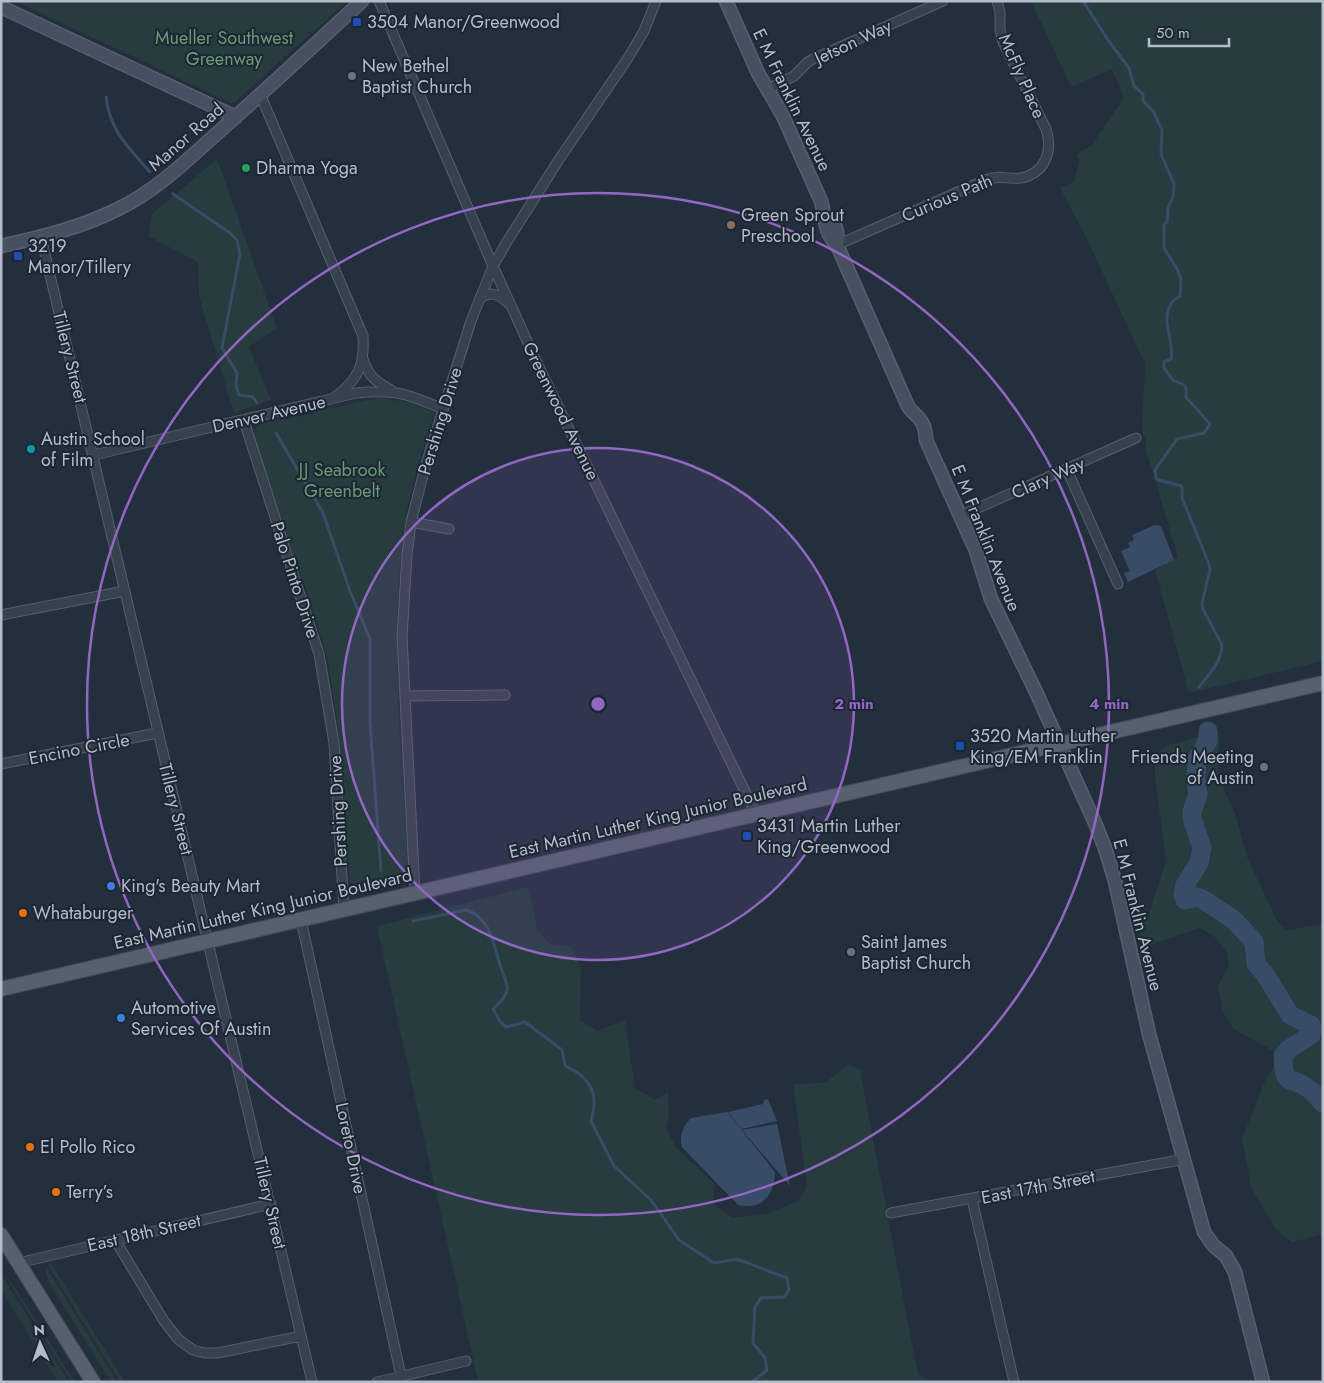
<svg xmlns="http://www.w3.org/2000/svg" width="1324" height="1383" font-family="Jost,sans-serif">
	<rect width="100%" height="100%" fill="#242f3e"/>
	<!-- green -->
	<path fill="#263c3f" d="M 15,1 L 347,1 L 235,102 L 231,103 Z
		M 1031,1 L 1323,1 L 1323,661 L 1189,693 L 1155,570 L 1178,557 L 1146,450 L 1146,440 L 1142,433 L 1145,364 L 1087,239 L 1060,188 L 1074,182 L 1079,160 L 1076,154 L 1091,146 L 1124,98 L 1112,69 L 1071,87 Z
		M 217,159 L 277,328 L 249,347 L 271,400 L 234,413 L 199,296 L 198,262 L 148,236 L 152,214 Z
		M 378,398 L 409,402 L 432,411 L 434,414 C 424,447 412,481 406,516 C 388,633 402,752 408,869 L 404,878 L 359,890 L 354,888 L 350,883 L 338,726 L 327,656 L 312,607 L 254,438 C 254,429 256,427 263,423 L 311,414 L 322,410 Z
		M 1219,731 L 1218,766 L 1223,787 L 1235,813 L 1247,857 L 1277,921 L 1287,930 L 1323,924 L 1323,1234 L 1292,1242 L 1276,1230 L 1251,1187 L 1242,1139 L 1264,1083 L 1275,1064 L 1273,1051 L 1234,1029 L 1223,1012 L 1218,986 L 1229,965 L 1227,953 L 1216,938 L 1200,928 L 1141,948 L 1139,929 L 1148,917 L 1166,861 L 1155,777 L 1155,755 L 1166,746 Z
		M 527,887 L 535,914 L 537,930 L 550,944 L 571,946 L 581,968 L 580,1020 L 597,1031 L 625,1020 L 635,1088 L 655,1100 L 668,1092 L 669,1117 L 666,1127 L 676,1148 L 715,1184 L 713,1204 L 732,1218 L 767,1214 L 798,1201 L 807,1187 L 793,1084 L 825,1083 L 849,1064 L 860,1070 L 918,1375 L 930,1380 L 930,1382 L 478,1382 L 377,926 Z
		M 51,1263 L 125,1382 L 120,1382 L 49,1267 L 48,1264 Z
		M 46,1267 L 51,1275 L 117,1382 L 111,1382 L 51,1286 L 46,1274 Z
		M 1,1274 L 69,1382 L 58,1382 L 1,1290 Z
		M 5,1275 L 16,1289 L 75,1382 L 71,1382 Z"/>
	<!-- water -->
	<path fill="#394c67" d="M 1154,525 L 1161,526 L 1174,560 L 1128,582 L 1124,573 L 1130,571 L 1121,551 L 1130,547 L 1128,543 L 1134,540 L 1132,535 Z
		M 768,1099 L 777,1121 L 741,1129 L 728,1112 L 763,1104 L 764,1100 Z
		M 727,1112 L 775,1172 C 775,1194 762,1211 738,1205 L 682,1147 C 679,1136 683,1126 691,1118 Z
		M 777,1124 L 790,1186 L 742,1130 Z"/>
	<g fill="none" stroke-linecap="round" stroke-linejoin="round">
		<!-- stream -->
		<path stroke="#394c67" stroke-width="3" d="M 1083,1 L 1108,40 L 1129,68 L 1134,86 L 1143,94 L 1143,101 L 1153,111 L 1162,130 L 1161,154 L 1174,184 L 1173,197 L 1168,208 L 1167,222 L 1164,225 L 1164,248 L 1177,269 L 1181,279 L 1180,296 C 1177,298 1172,301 1171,304 C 1160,321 1175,342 1171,359 L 1164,362 L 1164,368 L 1173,380 L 1184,385 L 1186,388 L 1186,397 L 1210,424 L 1204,433 L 1177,439 L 1155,470 L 1156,478 L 1159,480 L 1182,486 L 1182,498 L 1209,564 L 1210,570 L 1202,603 L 1203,609 L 1222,645 C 1222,662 1208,675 1199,687
			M 106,97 C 110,131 128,147 150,172
			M 173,194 L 230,233 L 237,240 L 240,254 L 222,348 L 237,373 L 236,386 L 239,395 L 253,397 L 257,403
			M 276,433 L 323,513 L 350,591 L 370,639 L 370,723 L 381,871
			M 413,921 L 466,910 C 491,917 494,946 501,968 C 503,974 508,984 507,990 C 505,999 499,1003 493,1009 L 500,1021 L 506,1027 L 525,1022 L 562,1050 L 565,1065 C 570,1069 578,1072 582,1076 C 596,1089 596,1103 591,1121 L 614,1166 L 651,1200 L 679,1240 L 714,1263 L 737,1259 L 787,1278 L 789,1290 L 784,1297 L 761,1298 L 755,1307 L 753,1343 L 765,1358 L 767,1370 L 752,1382"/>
		<!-- river -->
		<path stroke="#394c67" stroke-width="19" d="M 1208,731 L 1208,741 L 1197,759 L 1196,779 L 1198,794 L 1192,812 L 1192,818 L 1202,848 L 1199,863 L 1185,885 L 1183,894 L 1185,900 L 1197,897 L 1204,900 L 1234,920 L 1254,942 L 1256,964 L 1265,974 L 1290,1015 L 1311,1025 L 1312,1029 L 1311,1035 L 1289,1049 L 1283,1056 C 1284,1089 1289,1074 1309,1089 C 1314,1092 1318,1098 1323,1103"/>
		<!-- street casing -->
		<g stroke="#565f6c" stroke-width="11">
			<path id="street" d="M 379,1 L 493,266 L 539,367 L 756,814
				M 768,89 L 794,76 L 808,62 L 813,59 L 943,1
				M 260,94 L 363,336 C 365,365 358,380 335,397
				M 41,237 L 312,1382
				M 837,245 L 985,180 C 1002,174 1008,180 1021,178 C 1046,173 1053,150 1046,129 L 1003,42 L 1000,30 L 1000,12 L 997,1
				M 480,298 C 491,291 498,294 508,303
				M 363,359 C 369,377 375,381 391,390
				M 244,421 L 319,654 L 334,743 L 344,910
				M 94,455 L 356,393 C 395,389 408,394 443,409
				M 1067,470 L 1118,584
				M 960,516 L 1136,438
				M 411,522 L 449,529
				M 1,615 L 125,591
				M 405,696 L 505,695
				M 1,764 L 157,733
				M 415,893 L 402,637 L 407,555 L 411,522 L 426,464 L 471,321 L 493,266 L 508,240 L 558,161 L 628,58 L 644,31 L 656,1
				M 301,920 L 401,1376
				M 972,1199 L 1014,1382
				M 891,1213 L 1185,1159
				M 115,1240 L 164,1321 L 178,1339 L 193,1350 L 204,1353 L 218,1353 L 301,1336
				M 18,1263 L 271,1204
				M 377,1382 L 466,1361"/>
		</g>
		<!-- secondary casing -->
		<g stroke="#565f6c" stroke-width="15">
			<path id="secondary" d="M 726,1 L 758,73 L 783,116 L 821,201 C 826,218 823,231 837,245 L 907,404 C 910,411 913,412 918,417 C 924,423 926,432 926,440 L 976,551 L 991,599 L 1037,694 L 1095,823 L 1105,848 L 1115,881 L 1149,1034 L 1204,1232 L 1213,1245 L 1226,1256 L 1235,1272 L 1263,1382
				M 1,7 L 236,117
				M 825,215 C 836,221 839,233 837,245
				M 1,246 C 42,237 83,227 120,208 C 156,190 184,163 213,137 C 264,92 313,46 362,1"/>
		</g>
		<!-- primary casing -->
		<g stroke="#414a57" stroke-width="16">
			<path id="primary" d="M 1,989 L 1323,683
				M 1,1235 L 93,1382"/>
		</g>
		<!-- street -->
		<use href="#street" stroke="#38414e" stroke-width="9"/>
		<!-- secondary -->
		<use href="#secondary" stroke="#465061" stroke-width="12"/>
		<!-- primary -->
		<use href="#primary" stroke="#56606e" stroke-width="14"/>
	</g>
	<!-- distance rings -->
	<circle cx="598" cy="704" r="256" fill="#9266c3" fill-opacity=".12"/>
	<g fill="none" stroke="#9266c3" stroke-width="2.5">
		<circle cx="598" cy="704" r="256"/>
		<circle cx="598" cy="704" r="511"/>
	</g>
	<!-- markers -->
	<g fill="#1a4fb4" stroke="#1d2633" stroke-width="2">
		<rect x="352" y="17" width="10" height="10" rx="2.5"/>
		<rect x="13" y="251" width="10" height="10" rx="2.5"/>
		<rect x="955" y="741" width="10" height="10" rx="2.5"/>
		<rect x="742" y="831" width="10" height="10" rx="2.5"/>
	</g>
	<g fill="#6b7280" stroke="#1d2633" stroke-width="2">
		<circle cx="352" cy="76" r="5"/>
		<circle cx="1264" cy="767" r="5"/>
		<circle cx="851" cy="952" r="5"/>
	</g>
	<circle fill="#2e9e5b" stroke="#1d2633" stroke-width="2" cx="246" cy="168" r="5"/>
	<circle fill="#8d6e63" stroke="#1d2633" stroke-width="2" cx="731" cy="225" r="5"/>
	<circle fill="#0f9aa8" stroke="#1d2633" stroke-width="2" cx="31" cy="449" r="5"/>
	<g fill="#3f7fe0" stroke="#1d2633" stroke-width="2">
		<circle cx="111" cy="886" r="5"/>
		<circle cx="121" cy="1018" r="5"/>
	</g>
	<g fill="#e8710a" stroke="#1d2633" stroke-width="2">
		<circle cx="23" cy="913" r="5"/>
		<circle cx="30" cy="1147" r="5"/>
		<circle cx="56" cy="1192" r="5"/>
	</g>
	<g text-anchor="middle" stroke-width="4" stroke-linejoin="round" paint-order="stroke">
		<!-- poi labels -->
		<g font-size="18" fill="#b4bcc9" stroke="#1d2633" text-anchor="start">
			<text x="367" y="28">3504 Manor/Greenwood</text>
			<text x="362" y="72">New Bethel<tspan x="362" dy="21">Baptist Church</tspan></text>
			<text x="256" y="174">Dharma Yoga</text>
			<text x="741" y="221">Green Sprout<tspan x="741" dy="21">Preschool</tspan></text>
			<text x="28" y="252">3219<tspan x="28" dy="21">Manor/Tillery</tspan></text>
			<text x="41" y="445">Austin School<tspan x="41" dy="21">of Film</tspan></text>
			<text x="970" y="742">3520 Martin Luther<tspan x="970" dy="21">King/EM Franklin</tspan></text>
			<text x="1254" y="763" text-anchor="end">Friends Meeting<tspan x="1254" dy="21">of Austin</tspan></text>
			<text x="757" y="832">3431 Martin Luther<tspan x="757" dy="21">King/Greenwood</tspan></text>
			<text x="121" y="892">King's Beauty Mart</text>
			<text x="33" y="919">Whataburger</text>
			<text x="861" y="948">Saint James<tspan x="861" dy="21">Baptist Church</tspan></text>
			<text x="131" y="1014">Automotive<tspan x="131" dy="21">Services Of Austin</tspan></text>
			<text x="40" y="1153">El Pollo Rico</text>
			<text x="66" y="1198">Terry’s</text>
		</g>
		<!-- park labels -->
		<g font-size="18" fill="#6b9a76" stroke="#1d2633">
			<text x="224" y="44">Mueller Southwest<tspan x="224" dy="21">Greenway</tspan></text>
			<text x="342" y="476">JJ Seabrook<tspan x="342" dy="21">Greenbelt</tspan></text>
		</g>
		<!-- street labels -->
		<g font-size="18" fill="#b4bcc9" stroke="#1d2633">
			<text transform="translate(853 42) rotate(-25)" y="6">Jetson Way</text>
			<text transform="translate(1022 76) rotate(66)" y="6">McFly Place</text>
			<text transform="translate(792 100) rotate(64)" y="6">E M Franklin Avenue</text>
			<text transform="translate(186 137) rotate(-41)" y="6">Manor Road</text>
			<text transform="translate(947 198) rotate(-23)" y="6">Curious Path</text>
			<text transform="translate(70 357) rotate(76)" y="6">Tillery Street</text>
			<text transform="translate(561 411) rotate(64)" y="6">Greenwood Avenue</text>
			<text transform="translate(269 414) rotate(-13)" y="6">Denver Avenue</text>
			<text transform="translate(440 421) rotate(-73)" y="6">Pershing Drive</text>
			<text transform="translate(1048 478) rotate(-24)" y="6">Clary Way</text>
			<text transform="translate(986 538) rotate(68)" y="6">E M Franklin Avenue</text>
			<text transform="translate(295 580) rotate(72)" y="6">Palo Pinto Drive</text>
			<text transform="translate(79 749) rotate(-11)" y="6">Encino Circle</text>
			<text transform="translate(176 809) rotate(76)" y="6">Tillery Street</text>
			<text transform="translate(338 811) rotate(-93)" y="6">Pershing Drive</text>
			<text transform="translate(658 818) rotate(-13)" y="6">East Martin Luther King Junior Boulevard</text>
			<text transform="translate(263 909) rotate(-13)" y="6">East Martin Luther King Junior Boulevard</text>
			<text transform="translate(1138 915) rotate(76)" y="6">E M Franklin Avenue</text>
			<text transform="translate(351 1148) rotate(78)" y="6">Loreto Drive</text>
			<text transform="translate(1038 1187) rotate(-11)" y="6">East 17th Street</text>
			<text transform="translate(270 1203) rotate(77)" y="6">Tillery Street</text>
			<text transform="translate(144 1233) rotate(-13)" y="6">East 18th Street</text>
		</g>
	</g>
	<circle cx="598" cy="704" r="8" fill="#9266c3" stroke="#1d2633" stroke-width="2.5"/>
	<g font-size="15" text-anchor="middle" font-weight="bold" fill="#9266c3" stroke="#1d2633" stroke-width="4" stroke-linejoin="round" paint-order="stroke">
		<text x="854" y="709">2 min</text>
		<text x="1109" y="709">4 min</text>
	</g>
	<!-- border -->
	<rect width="1324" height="1383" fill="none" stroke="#b4bcc9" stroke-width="5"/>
	<!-- north arrow -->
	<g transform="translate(40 1343) rotate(357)" stroke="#1d2633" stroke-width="4" paint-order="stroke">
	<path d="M0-4L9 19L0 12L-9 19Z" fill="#b4bcc9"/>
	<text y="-8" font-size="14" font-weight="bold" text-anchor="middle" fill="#b4bcc9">N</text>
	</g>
	<!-- scale -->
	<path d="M1149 38v8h80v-8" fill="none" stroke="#b4bcc9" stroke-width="2.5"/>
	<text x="1156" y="38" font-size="15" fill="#b4bcc9" stroke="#1d2633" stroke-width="4" paint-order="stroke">50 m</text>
</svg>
